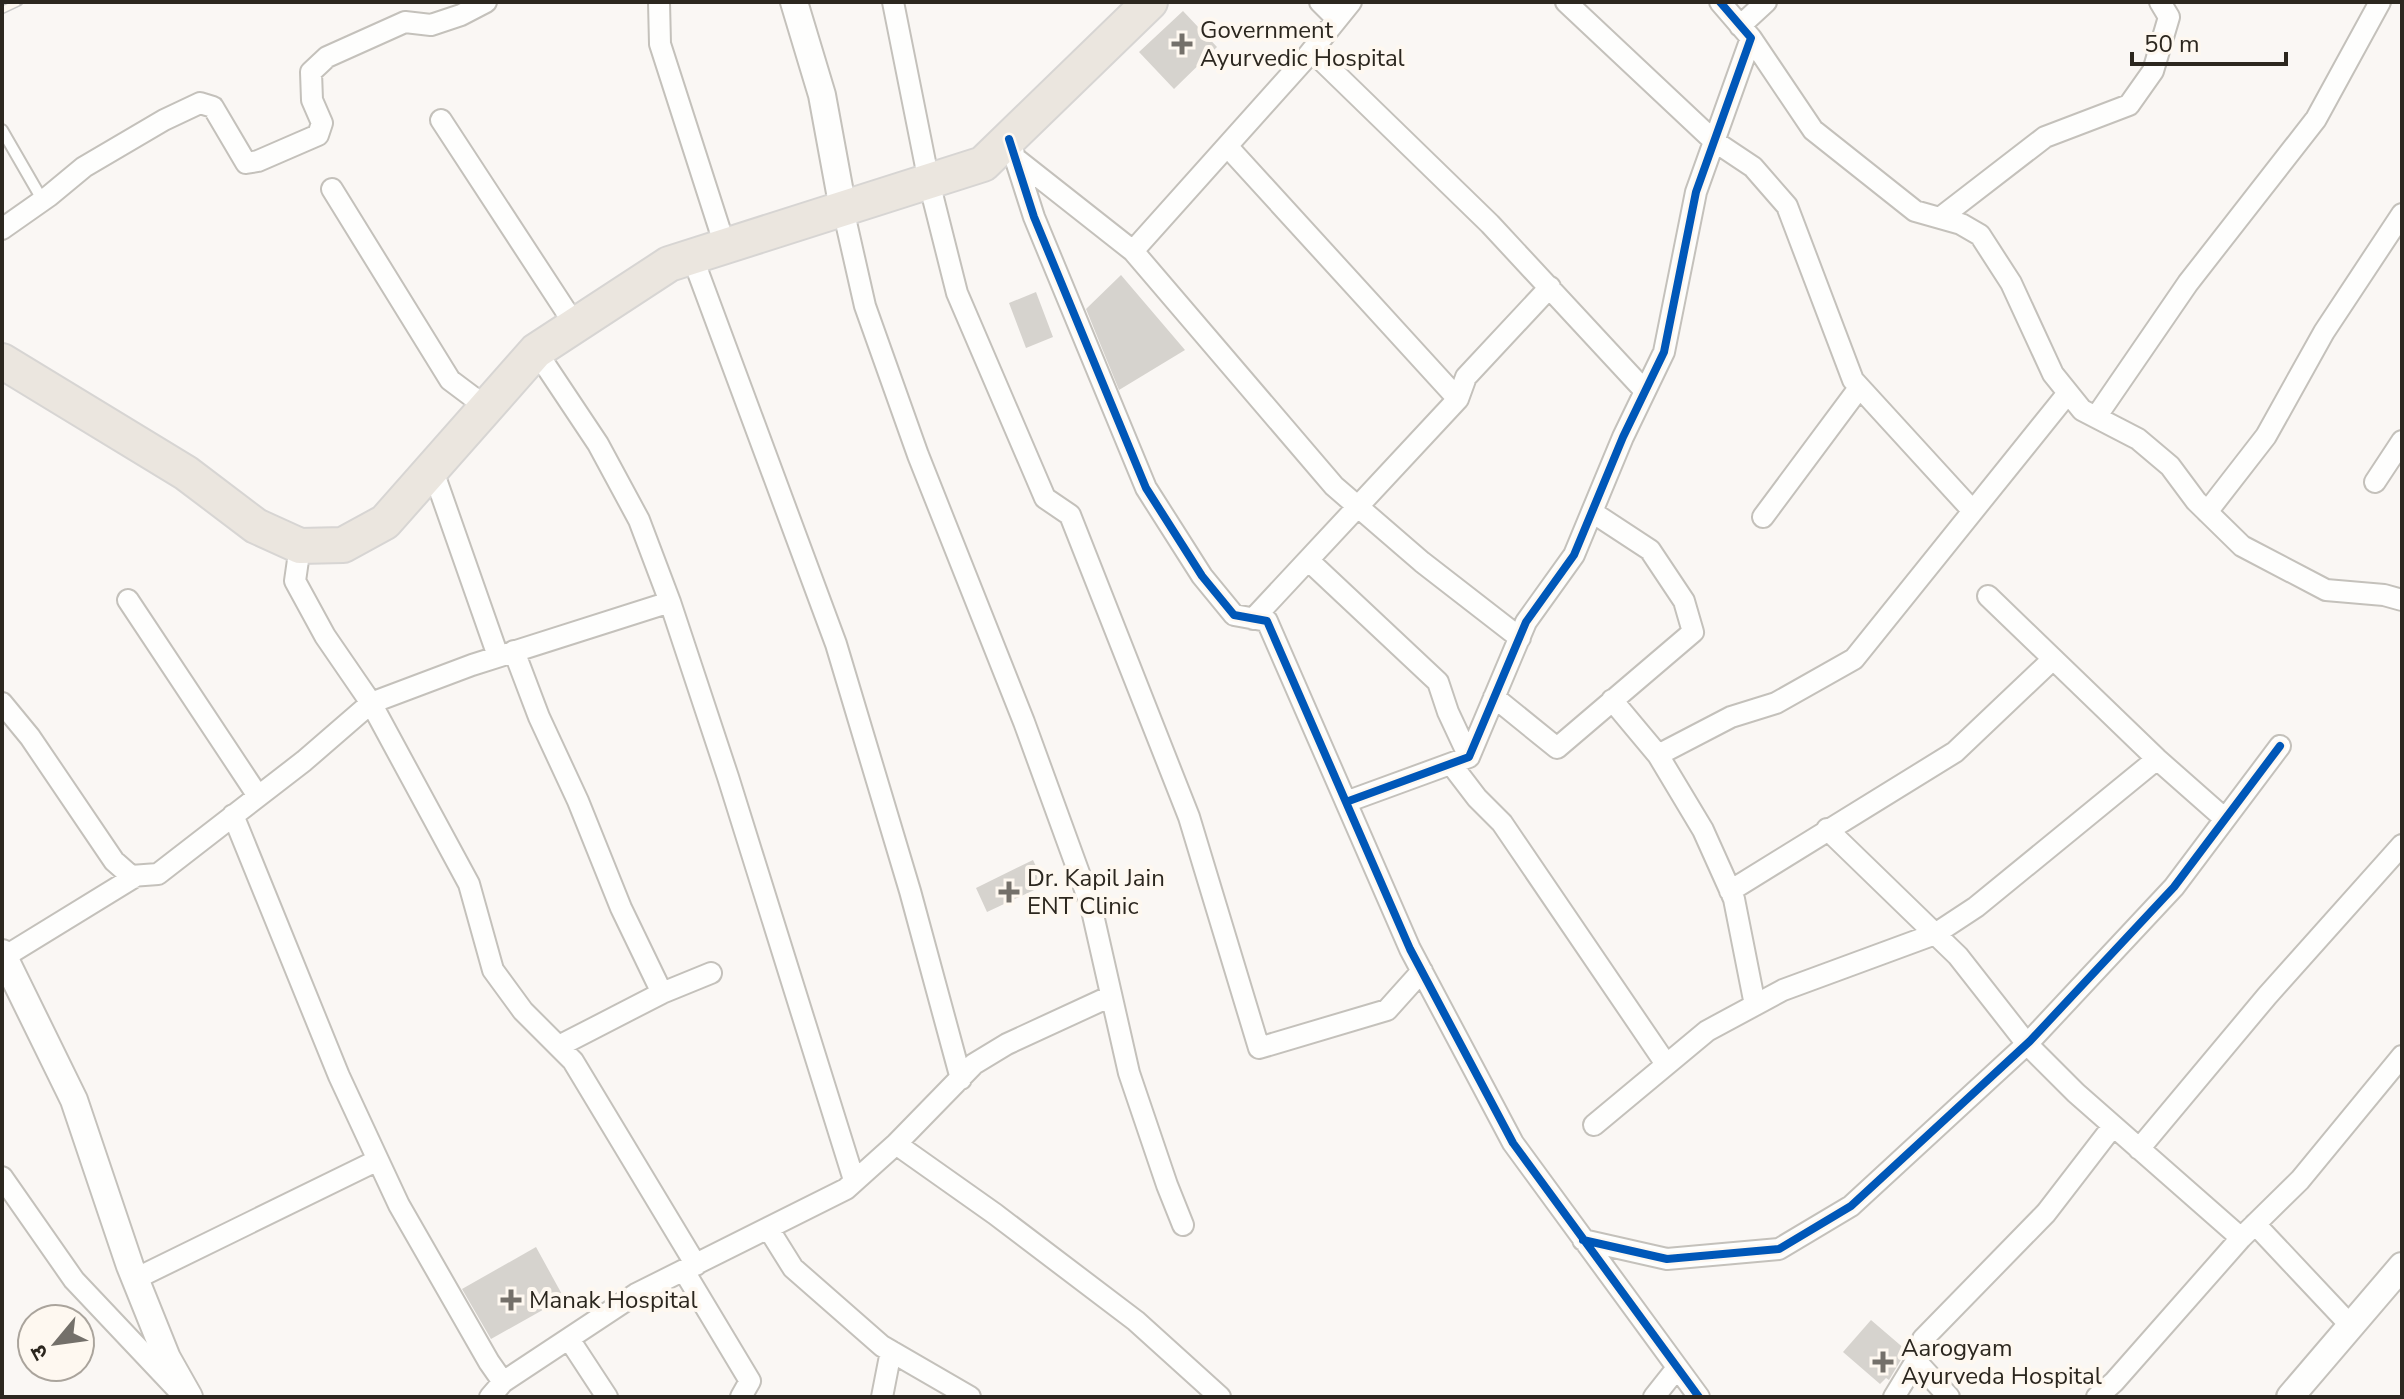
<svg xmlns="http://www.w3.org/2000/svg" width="2404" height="1399" font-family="'Nunito Sans','Noto Sans Devanagari',sans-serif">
	<rect width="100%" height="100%" fill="#faf7f4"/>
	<!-- building -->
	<path fill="#d6d3ce" d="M 1183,11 L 1217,47 L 1174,89 L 1139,52 Z
		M 1121,275 L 1185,350 L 1119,390 L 1086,309 Z
		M 1036,292 L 1053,337 L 1026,348 L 1009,303 Z
		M 1033,860 L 1045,885 L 987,912 L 976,888 Z
		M 536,1247 L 564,1298 L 491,1339 L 462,1289 Z
		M 1871,1320 L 1906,1350 L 1900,1356 L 1902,1358 L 1889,1380 L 1886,1378 L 1880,1384 L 1843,1352 Z"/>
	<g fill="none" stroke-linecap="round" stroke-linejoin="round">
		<!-- service casing -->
		<g stroke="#c4c1bb" stroke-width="14">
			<path id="service" d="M 2,130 L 43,201"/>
		</g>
		<!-- minor casing -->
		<g stroke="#c4c1bb" stroke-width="24">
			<path id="minor" d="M 659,2 L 660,44 L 725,246
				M 893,2 L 929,182 L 957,293 L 1045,498 L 1070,515 L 1189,817 L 1259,1048 L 1387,1010 L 1422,971
				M 1320,2 L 1337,19
				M 1566,2 L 1714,141 L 1753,167 L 1787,206 L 1853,380 L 1972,510
				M 1740,26 L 1766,2
				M 1751,38 L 1813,130 L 1915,211 L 1961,224 L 1980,235 L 2011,283 L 2053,374 L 2082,410 L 2138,439 L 2170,466 L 2196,501 L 2242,546 L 2326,590 L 2384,595 L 2402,600
				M 1312,51 L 1490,224 L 1645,391
				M 441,120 L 575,325
				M 1009,139 L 1034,217 L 1146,488 L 1202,576 L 1234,615 L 1267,621 L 1410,949 L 1513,1143 L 1699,1397
				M 1227,146 L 1458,399
				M 1015,158 L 1133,251 L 1334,486 L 1422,562 L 1520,638
				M 332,189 L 450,380 L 486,407
				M 843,209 L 865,306 L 918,455 L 1024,722 L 1091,906 L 1129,1073 L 1167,1185 L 1183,1225
				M 1940,218 L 2045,137 L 2129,105 L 2153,71 L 2169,17 L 2160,2
				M 2,229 L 49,196 L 84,167 L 164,120 L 200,103 L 213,107 L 246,163 L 258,161 L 318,135 L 322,123 L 312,100 L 311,72 L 327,57 L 405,22 L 431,25 L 461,15 L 486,2
				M 1133,251 L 1305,59 L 1351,2
				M 692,256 L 836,644 L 910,891 L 961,1079
				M 536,351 L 598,444 L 639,520 L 670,602 L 728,777 L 854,1180
				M 2096,417 L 2188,283 L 2316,119 L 2380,2
				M 432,468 L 498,656
				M 2375,482 L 2402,441
				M 2207,512 L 2266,436 L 2324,332 L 2402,214
				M 1763,517 L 1859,388
				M 300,546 L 295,581 L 325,636 L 371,703 L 469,884 L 493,970 L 523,1011 L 573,1061 L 696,1265
				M 1308,560 L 1438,682 L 1448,712 L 1469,757
				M 1988,596 L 2157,759 L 2225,819
				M 128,600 L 258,796
				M 1253,619 L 1458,399 L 1466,377 L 1550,287
				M 514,651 L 539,717 L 578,801 L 621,908 L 662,993
				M 1494,697 L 1557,748 L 1693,632 L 1684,601 L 1650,550 L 1592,512
				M 1612,700 L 1658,755 L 1703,830 L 1734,899 L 1755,1005
				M 2,703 L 30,737 L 114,861 L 131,876 L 158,874 L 304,761 L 371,703 L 472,665 L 670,602
				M 1658,755 L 1731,717 L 1776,703 L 1854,659 L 2068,393
				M 1451,764 L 1477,798 L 1502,823 L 1666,1064
				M 1346,802 L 1469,757 L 1526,622 L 1574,555 L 1623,437 L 1664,352 L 1696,192 L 1751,38 L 1720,2
				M 233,815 L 339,1076 L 378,1160 L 399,1205 L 489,1362 L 503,1382
				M 1827,829 L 1958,956 L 2027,1044 L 2076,1093 L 2241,1238
				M 1730,891 L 1955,752 L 2053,659
				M 4,957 L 136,876
				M 559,1046 L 662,993 L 711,973
				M 1594,1125 L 1707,1031 L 1783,990 L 1935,934 L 1976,907 L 2157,759
				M 896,1144 L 995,1214 L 1136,1321 L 1220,1397
				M 2139,1149 L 2267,996 L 2402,845
				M 2,1177 L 74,1280 L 177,1389
				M 2255,1224 L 2351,1326
				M 768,1228 L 793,1268 L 882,1346 L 970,1397
				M 1583,1240 L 1667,1259 L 1779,1249 L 1851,1206 L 2030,1041 L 2174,887 L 2280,746
				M 684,1271 L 750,1381 L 741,1397
				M 135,1279 L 378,1160
				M 569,1339 L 607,1397
				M 1916,1361 L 1923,1339 L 2046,1213 L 2113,1126
				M 490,1397 L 503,1382 L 636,1294 L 846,1189 L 896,1144 L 974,1064 L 1007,1044 L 1111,996
				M 882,1397 L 891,1351
				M 1654,1397 L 1677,1368
				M 1894,1397 L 1916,1361 L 1949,1397
				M 2097,1397 L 2114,1382 L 2241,1238 L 2300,1180 L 2402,1056"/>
		</g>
		<!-- tertiary casing -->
		<g stroke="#c4c1bb" stroke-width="30">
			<path id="tertiary" d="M 794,2 L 822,95 L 843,209
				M 2,953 L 74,1100 L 130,1266 L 167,1358 L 189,1397
				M 2290,1397 L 2402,1266"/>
		</g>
		<!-- primary casing -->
		<g stroke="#d7d5d3" stroke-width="38">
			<path id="primary" d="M 2,361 L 186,473 L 256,526 L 300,546 L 343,545 L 385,522 L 536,351 L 669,264 L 983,164 L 1150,2"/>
		</g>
		<!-- service -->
		<use href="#service" stroke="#fefefd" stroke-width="10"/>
		<!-- minor -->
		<use href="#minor" stroke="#fefefd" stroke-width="20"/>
		<!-- tertiary -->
		<use href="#tertiary" stroke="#fefefd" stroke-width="26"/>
		<!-- primary -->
		<use href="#primary" stroke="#ebe6df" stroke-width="34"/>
		<!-- rail casing -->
		<g stroke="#cac9c8" stroke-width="9">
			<path id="rail" d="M 2,10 L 19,2"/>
		</g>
		<!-- rail -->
		<use href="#rail" stroke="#fef8f0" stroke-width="6" stroke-dasharray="18" stroke-linecap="butt"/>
		<!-- cycleway casing -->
		<g stroke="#fef8f0" stroke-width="13">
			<path id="cycleway" d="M 1009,139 L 1034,217 L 1146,488 L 1202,576 L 1234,615 L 1267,621 L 1410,949 L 1513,1143 L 1699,1397
				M 1346,802 L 1469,757 L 1526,622 L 1574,555 L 1623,437 L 1664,352 L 1696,192 L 1751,38 L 1720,2
				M 1583,1240 L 1667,1259 L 1779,1249 L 1851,1206 L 2030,1041 L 2174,887 L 2280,746"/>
		</g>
		<!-- cycleway -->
		<use href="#cycleway" stroke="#0057b8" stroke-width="8"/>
	</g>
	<!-- markers -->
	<g fill="#74706a" stroke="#fef8f0" stroke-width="3">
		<path d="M1178 32h8v8h8v8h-8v8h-8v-8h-8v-8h8z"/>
		<path d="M1005 880h8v8h8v8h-8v8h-8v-8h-8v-8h8z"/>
		<path d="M507 1288h8v8h8v8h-8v8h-8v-8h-8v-8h8z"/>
		<path d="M1879 1350h8v8h8v8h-8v8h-8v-8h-8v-8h8z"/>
	</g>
	<g text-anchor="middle" stroke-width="8" stroke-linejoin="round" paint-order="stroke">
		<!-- poi labels -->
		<g font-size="24" fill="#2c271f" stroke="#fef8f0" text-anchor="start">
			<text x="1200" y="38">Government<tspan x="1200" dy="28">Ayurvedic Hospital</tspan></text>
			<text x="1027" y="886">Dr. Kapil Jain<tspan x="1027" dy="28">ENT Clinic</tspan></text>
			<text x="529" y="1308">Manak Hospital</text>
			<text x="1901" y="1356">Aarogyam<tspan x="1901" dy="28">Ayurveda Hospital</tspan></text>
		</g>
	</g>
	<!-- border -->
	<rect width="2404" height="1399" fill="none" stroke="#2c271f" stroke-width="8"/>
	<!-- north arrow -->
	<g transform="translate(56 1343) rotate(241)"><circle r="38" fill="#fef8f0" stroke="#aaa49c" stroke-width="2"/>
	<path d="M0-6L14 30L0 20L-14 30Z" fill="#74706a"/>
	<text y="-12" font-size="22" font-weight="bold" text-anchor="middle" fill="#2c271f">उ</text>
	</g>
	<!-- scale -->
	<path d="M2132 52v12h154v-12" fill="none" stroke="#2c271f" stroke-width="4"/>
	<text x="2144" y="52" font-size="24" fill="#2c271f" stroke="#fef8f0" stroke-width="6" paint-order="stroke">50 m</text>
</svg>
